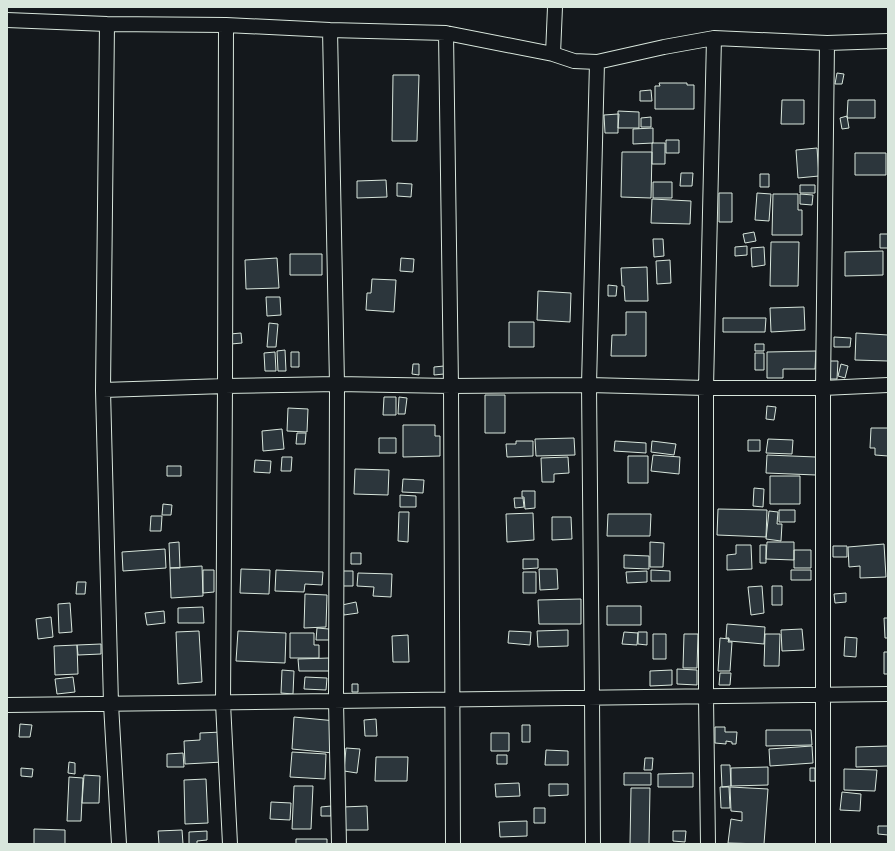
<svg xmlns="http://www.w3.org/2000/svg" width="895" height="851" font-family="'Sofia Sans Condensed',sans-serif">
	<rect width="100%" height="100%" fill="#14181c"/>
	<!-- building -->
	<path fill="#2c363c" stroke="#d8e6dc" d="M 837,73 L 844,74 L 842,84 L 835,84 Z
		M 393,75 L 419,75 L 417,141 L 392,141 Z
		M 659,83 L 687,83 L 687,85 L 694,85 L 694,109 L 655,109 L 655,86 L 660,86 Z
		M 651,90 L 652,101 L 640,101 L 640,91 Z
		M 782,100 L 804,100 L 804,124 L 781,124 Z
		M 848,100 L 875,100 L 875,118 L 847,118 Z
		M 618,111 L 639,112 L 639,128 L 618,128 L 619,114 L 618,114 Z
		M 618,114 L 618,133 L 605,133 L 604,115 Z
		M 847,116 L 849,128 L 842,129 L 840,118 Z
		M 651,117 L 651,127 L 641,127 L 641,118 Z
		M 653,128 L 653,143 L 633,144 L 633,129 Z
		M 666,140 L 679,140 L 679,153 L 666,153 Z
		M 652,143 L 665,143 L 665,164 L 652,164 Z
		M 817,148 L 819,176 L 798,178 L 796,150 Z
		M 622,152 L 652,152 L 651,198 L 621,197 Z
		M 855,153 L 886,153 L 886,175 L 855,175 Z
		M 681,173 L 693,173 L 692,186 L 680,186 Z
		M 760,174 L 769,174 L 769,187 L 760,187 Z
		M 386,180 L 387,197 L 357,198 L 357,181 Z
		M 653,182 L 672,182 L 672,198 L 653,198 Z
		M 397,183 L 412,184 L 411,197 L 397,196 Z
		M 800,185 L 815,185 L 815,193 L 800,193 Z
		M 719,193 L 732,193 L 732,222 L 719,222 Z
		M 757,193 L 771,194 L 769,221 L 755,220 Z
		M 773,194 L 798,194 L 798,210 L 802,210 L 802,235 L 772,235 Z
		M 800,194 L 813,195 L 812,205 L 800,204 Z
		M 652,199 L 691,201 L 690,224 L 651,223 Z
		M 754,232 L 756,241 L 745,243 L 743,234 Z
		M 880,234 L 888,234 L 888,248 L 880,248 Z
		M 653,239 L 663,239 L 664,256 L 654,257 Z
		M 771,242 L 799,242 L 798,286 L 770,286 Z
		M 747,246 L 747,255 L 735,256 L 735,247 Z
		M 764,247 L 765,265 L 752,267 L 751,248 Z
		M 883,251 L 883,275 L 845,276 L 845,252 Z
		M 290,254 L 322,254 L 322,275 L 290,275 Z
		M 277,258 L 279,288 L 246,289 L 245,260 Z
		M 401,258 L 414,259 L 413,272 L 400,271 Z
		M 670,260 L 671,283 L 657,284 L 656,261 Z
		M 647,267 L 648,301 L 625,301 L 624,286 L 622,286 L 621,268 Z
		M 372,279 L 396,280 L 394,312 L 366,310 L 367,293 L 371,293 Z
		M 608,285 L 617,286 L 616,296 L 608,296 Z
		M 538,291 L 571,293 L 570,322 L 537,320 Z
		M 266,297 L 280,297 L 281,315 L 267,316 Z
		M 804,307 L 805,330 L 771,332 L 770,308 Z
		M 626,312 L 646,312 L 646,356 L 611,356 L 612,335 L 626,335 Z
		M 723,318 L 766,318 L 765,332 L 723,332 Z
		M 509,322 L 534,322 L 534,347 L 509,347 Z
		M 269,323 L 278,324 L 276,347 L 267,347 Z
		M 241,333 L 242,343 L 231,344 L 230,334 Z
		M 856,333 L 888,335 L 888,361 L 855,360 Z
		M 834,337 L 851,338 L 850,347 L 834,347 Z
		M 755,344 L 764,344 L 764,351 L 755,351 Z
		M 285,350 L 286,371 L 278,371 L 277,351 Z
		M 816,351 L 815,369 L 783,369 L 783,378 L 767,378 L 767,352 Z
		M 275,352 L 276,371 L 265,371 L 264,353 Z
		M 291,352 L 299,352 L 299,367 L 291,367 Z
		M 755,353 L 764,353 L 764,370 L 755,370 Z
		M 829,361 L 838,361 L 837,379 L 828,379 Z
		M 413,364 L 419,364 L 419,375 L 412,374 Z
		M 841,364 L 848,366 L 845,378 L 838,376 Z
		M 444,366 L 444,374 L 434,375 L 434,367 Z
		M 485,395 L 505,395 L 505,433 L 485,433 Z
		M 384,397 L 396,397 L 396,415 L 383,415 Z
		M 399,397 L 407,398 L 405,414 L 398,414 Z
		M 767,406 L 776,407 L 774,420 L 766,419 Z
		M 288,408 L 308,409 L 307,432 L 287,431 Z
		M 403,425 L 435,425 L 435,436 L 440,436 L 440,456 L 403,457 Z
		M 871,428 L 888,428 L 888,456 L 875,455 L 875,448 L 870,448 Z
		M 282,429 L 284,449 L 263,451 L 262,431 Z
		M 297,433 L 306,433 L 305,444 L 296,444 Z
		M 379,438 L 396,438 L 396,453 L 379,453 Z
		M 574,438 L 575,455 L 536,456 L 535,439 Z
		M 768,439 L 793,440 L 792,454 L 766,453 Z
		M 748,440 L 760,440 L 760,451 L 748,451 Z
		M 516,441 L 533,441 L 533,456 L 507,457 L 506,444 L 516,444 Z
		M 615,441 L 646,443 L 646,453 L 614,451 Z
		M 652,441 L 676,444 L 674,455 L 651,452 Z
		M 653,455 L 680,457 L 679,474 L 651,471 Z
		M 767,455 L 816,457 L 816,475 L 766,473 Z
		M 628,456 L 648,456 L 648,483 L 628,483 Z
		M 282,457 L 292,457 L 291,471 L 281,471 Z
		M 568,457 L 569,473 L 554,474 L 554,482 L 542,482 L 541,458 Z
		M 255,460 L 271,461 L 270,473 L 254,472 Z
		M 167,466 L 181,466 L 181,476 L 167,476 Z
		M 355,469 L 389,470 L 388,495 L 354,494 Z
		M 770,476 L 800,476 L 800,504 L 770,504 Z
		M 403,479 L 424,480 L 423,493 L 402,492 Z
		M 754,488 L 764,489 L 763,507 L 753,506 Z
		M 522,491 L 535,491 L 535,508 L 525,509 L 524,497 L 522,497 Z
		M 400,495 L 416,496 L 416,507 L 400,507 Z
		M 514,498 L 523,498 L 524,507 L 515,508 Z
		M 163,504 L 172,505 L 171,515 L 162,515 Z
		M 718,509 L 767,510 L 766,537 L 717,535 Z
		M 779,510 L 795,510 L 795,522 L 779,522 Z
		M 769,511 L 778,512 L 777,524 L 782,524 L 781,541 L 766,539 Z
		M 399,512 L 409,512 L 408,542 L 398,541 Z
		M 533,513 L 534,540 L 507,542 L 506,514 Z
		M 608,514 L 651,514 L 650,536 L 607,536 Z
		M 151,516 L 162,516 L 161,531 L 150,531 Z
		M 552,517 L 571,517 L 572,539 L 552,540 Z
		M 179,542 L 180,568 L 170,568 L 169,543 Z
		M 650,542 L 664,543 L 663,567 L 650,567 Z
		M 767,542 L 794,542 L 794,560 L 766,559 Z
		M 884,544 L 886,577 L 860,578 L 860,566 L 849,567 L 848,547 Z
		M 736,545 L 751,545 L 752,569 L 727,570 L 727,555 L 736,554 Z
		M 760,545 L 766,545 L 766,563 L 760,563 Z
		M 833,546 L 847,546 L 847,557 L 833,557 Z
		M 165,549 L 166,568 L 123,571 L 122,552 Z
		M 794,550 L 811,550 L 811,568 L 794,568 Z
		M 351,553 L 361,553 L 361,564 L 351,564 Z
		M 624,555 L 649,556 L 649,569 L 624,568 Z
		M 523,559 L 538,559 L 538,568 L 523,569 Z
		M 202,566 L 203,596 L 171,598 L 170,568 Z
		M 241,569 L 270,570 L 269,594 L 240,593 Z
		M 539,569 L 557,569 L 558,589 L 540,590 Z
		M 203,570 L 214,570 L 214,592 L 203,593 Z
		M 276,570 L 323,572 L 322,585 L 305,584 L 304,592 L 275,591 Z
		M 651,570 L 670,571 L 670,581 L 651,581 Z
		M 791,570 L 811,570 L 811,580 L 791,580 Z
		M 342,571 L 353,571 L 353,586 L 342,586 Z
		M 647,571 L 647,582 L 627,583 L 626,572 Z
		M 523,572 L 536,572 L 536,593 L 523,593 Z
		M 358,573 L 392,574 L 391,597 L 373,596 L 374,587 L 357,586 Z
		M 77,582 L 86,582 L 85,594 L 76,594 Z
		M 762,586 L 764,613 L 751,615 L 748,587 Z
		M 772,586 L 782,586 L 782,605 L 772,605 Z
		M 846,593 L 846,602 L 835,603 L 834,594 Z
		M 305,594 L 327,595 L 326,627 L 304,628 Z
		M 581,599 L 581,624 L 539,624 L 538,600 Z
		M 356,602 L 358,613 L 344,615 L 342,605 Z
		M 70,603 L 72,632 L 59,633 L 58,604 Z
		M 607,606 L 641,606 L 641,625 L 607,625 Z
		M 203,607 L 204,623 L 178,623 L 178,608 Z
		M 164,611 L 165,623 L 147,625 L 145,613 Z
		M 51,617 L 53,637 L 38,639 L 36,619 Z
		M 884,618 L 888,618 L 888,638 L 885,638 Z
		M 727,624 L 765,627 L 764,644 L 729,641 L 729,638 L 726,638 Z
		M 317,628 L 329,629 L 329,640 L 316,640 Z
		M 802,629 L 804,650 L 782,651 L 781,630 Z
		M 568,630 L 568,646 L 538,647 L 537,631 Z
		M 199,631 L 202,682 L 178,684 L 176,632 Z
		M 238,631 L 286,633 L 285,663 L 236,661 Z
		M 509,631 L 531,632 L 530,645 L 508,643 Z
		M 624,632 L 638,633 L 637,645 L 622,644 Z
		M 638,632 L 647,632 L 647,645 L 638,644 Z
		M 290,633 L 314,633 L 314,645 L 319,645 L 319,658 L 290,658 Z
		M 653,634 L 666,634 L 666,659 L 653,659 Z
		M 684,634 L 698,634 L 697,668 L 683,668 Z
		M 765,634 L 780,634 L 779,666 L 764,666 Z
		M 408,635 L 409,662 L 393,662 L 392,636 Z
		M 845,637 L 857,638 L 856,657 L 844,656 Z
		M 720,638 L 729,639 L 728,642 L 732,642 L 730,671 L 718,671 Z
		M 101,644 L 101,654 L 78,655 L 77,645 Z
		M 77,645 L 78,674 L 55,675 L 54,646 Z
		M 884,652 L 888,652 L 888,674 L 884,674 Z
		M 329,658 L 329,671 L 299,671 L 298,659 Z
		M 677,669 L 697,670 L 697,685 L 677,684 Z
		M 282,670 L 294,671 L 293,694 L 281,693 Z
		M 672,670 L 672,685 L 650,686 L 650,671 Z
		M 720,673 L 731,673 L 730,685 L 719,685 Z
		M 73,677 L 75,692 L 57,694 L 55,679 Z
		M 305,677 L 327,678 L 326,690 L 304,689 Z
		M 352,684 L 358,684 L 358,692 L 352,692 Z
		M 294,717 L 336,721 L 333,753 L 292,749 Z
		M 376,719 L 377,736 L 365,736 L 364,720 Z
		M 20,724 L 32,725 L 30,737 L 19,737 Z
		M 522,725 L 530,725 L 530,742 L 522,742 Z
		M 715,727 L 725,727 L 725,732 L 737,732 L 736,744 L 732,744 L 732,742 L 726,741 L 726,744 L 715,743 Z
		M 766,730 L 811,730 L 812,745 L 766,746 Z
		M 222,732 L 223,762 L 185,764 L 184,741 L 200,740 L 200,733 Z
		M 491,733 L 509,733 L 509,751 L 491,751 Z
		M 812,746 L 813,763 L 770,766 L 769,749 Z
		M 888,746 L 888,766 L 856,767 L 856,747 Z
		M 346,748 L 360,749 L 357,773 L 344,771 Z
		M 546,750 L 568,751 L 568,765 L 545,765 Z
		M 292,752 L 326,754 L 325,779 L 290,777 Z
		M 183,753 L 184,767 L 167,767 L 167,754 Z
		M 497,755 L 507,755 L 507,764 L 497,764 Z
		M 376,757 L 408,757 L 407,781 L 375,781 Z
		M 645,758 L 653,758 L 652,770 L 644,770 Z
		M 69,762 L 75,763 L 75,774 L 68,773 Z
		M 721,765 L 730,765 L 731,786 L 722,787 Z
		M 768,767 L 768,785 L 731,786 L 731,768 Z
		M 21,768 L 33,769 L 32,777 L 21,776 Z
		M 810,768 L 815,768 L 815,781 L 810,781 Z
		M 844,769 L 877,770 L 875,791 L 844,790 Z
		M 624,773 L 651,773 L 651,785 L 624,785 Z
		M 693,773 L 693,787 L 658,787 L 658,774 Z
		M 84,775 L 100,776 L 99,803 L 82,803 Z
		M 69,777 L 83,778 L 81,821 L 67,821 Z
		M 206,779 L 208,823 L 185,824 L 184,780 Z
		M 519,783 L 520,796 L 496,797 L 495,784 Z
		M 549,784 L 568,784 L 568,795 L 549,796 Z
		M 294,786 L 313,786 L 311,829 L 292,829 Z
		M 720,787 L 729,787 L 730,808 L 721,808 Z
		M 730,787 L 768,789 L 764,844 L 728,843 L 731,819 L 742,821 L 742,812 L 731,811 Z
		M 631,788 L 650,788 L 649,844 L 630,844 Z
		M 842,792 L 861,794 L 860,811 L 840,810 Z
		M 271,802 L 291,803 L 290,820 L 270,819 Z
		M 331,806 L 331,816 L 321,816 L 321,807 Z
		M 367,806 L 368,830 L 344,830 L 343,807 Z
		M 534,808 L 545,808 L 545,823 L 534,823 Z
		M 527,821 L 527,836 L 500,837 L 499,822 Z
		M 878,826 L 888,826 L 888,835 L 878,834 Z
		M 34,829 L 65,830 L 65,844 L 34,844 Z
		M 182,830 L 183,844 L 159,844 L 158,831 Z
		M 207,831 L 207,840 L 197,841 L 197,844 L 189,844 L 189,832 Z
		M 673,831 L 686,831 L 685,842 L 673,841 Z
		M 296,839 L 327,839 L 327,844 L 296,844 Z"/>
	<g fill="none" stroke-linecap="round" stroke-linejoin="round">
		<!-- street casing -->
		<g stroke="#d8e6dc" stroke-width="16">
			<path id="street" d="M 7,20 L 107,24 L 226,25 L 330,30 L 446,33 L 553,54 L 574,61 L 597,62 L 664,47 L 714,38 L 827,43 L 888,41
				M 107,24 L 103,390 L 111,704 L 119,844
				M 330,30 L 337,384 L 336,701 L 339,844
				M 446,33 L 451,386 L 453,844
				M 553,54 L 555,7
				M 103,390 L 225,386 L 226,25
				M 7,705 L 888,694
				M 230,844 L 223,703 L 225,386 L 337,384 L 451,386 L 589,385 L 706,388 L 823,388 L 888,385
				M 593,844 L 592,698 L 589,385 L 597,62
				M 708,844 L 706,697 L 706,388 L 714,38
				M 823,844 L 823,388 L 827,43"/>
		</g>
		<!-- street -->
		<use href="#street" stroke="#14181c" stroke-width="14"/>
	</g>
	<!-- border -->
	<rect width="895" height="851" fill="none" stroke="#d8e6dc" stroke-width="16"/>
</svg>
